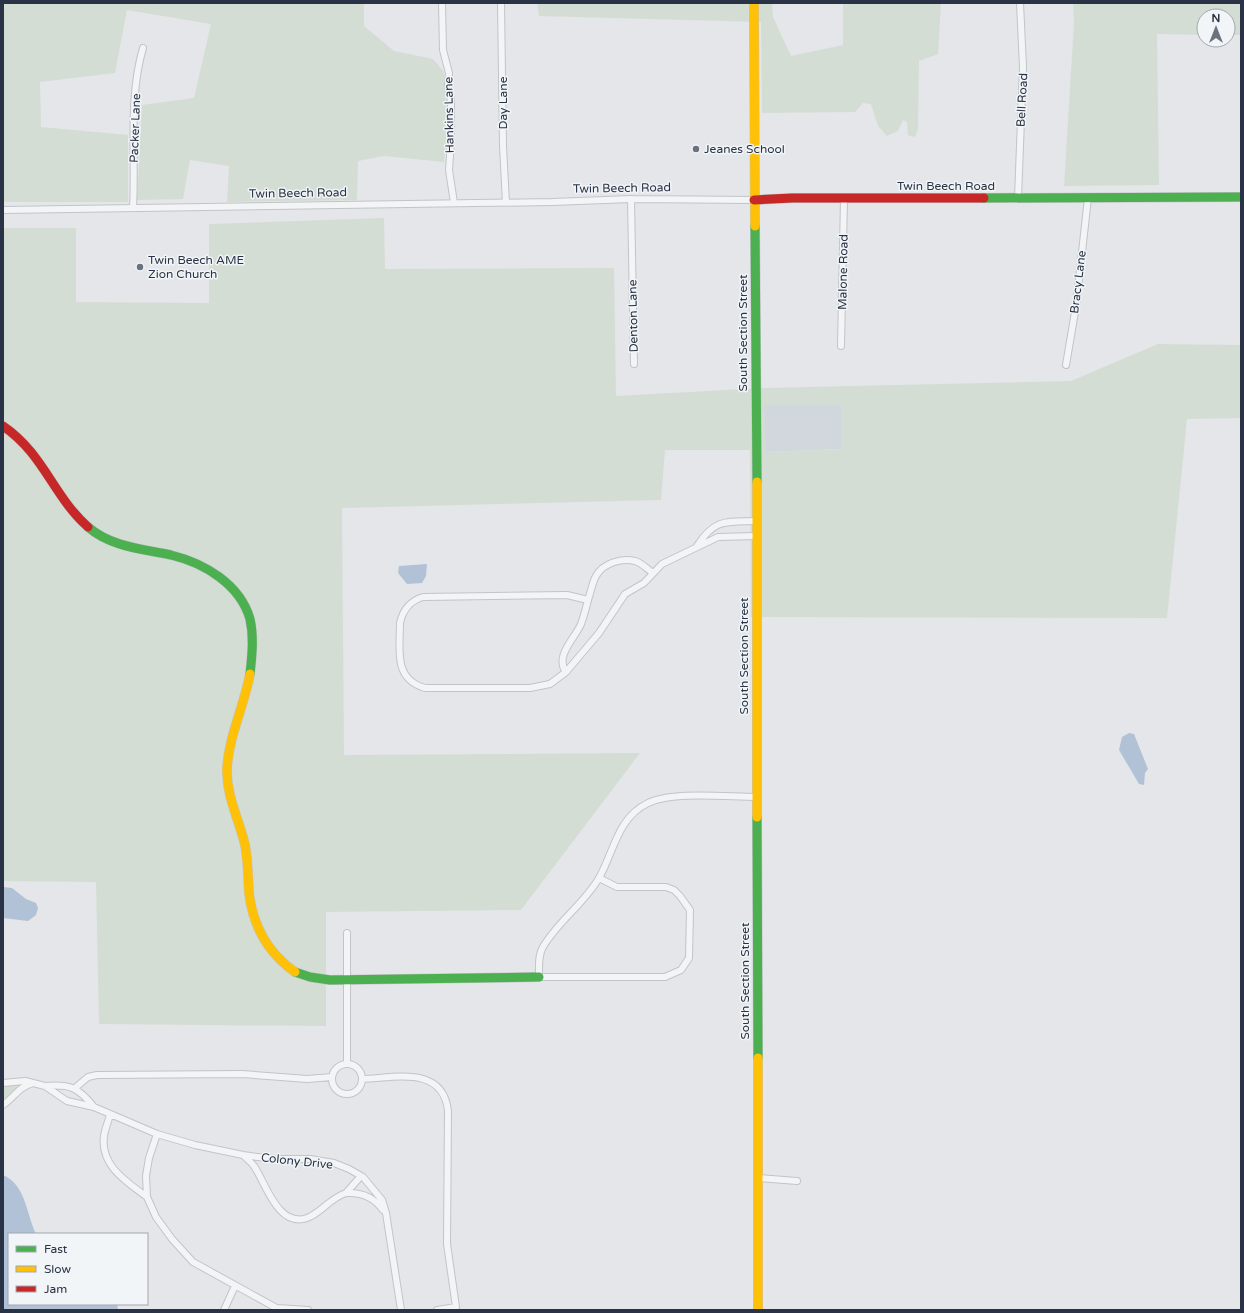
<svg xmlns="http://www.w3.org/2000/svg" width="1244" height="1313" font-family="'Varela Round',sans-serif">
	<rect width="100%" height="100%" fill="#e4e6e9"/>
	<!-- built -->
	<path fill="#d2d6dd" d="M 841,404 L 842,449 L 765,452 L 764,405 Z"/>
	<!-- green -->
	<path fill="#d4ddd4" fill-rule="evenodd" d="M 3,3 L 364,3 L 364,26 L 394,51 L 433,59 L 444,72 L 447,127 L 444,162 L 384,156 L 358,161 L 357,200 L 227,202 L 229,166 L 190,160 L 183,199 L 137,200 L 142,105 L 194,98 L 211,24 L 127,10 L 115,73 L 40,82 L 41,127 L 128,135 L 128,202 L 3,202 Z
		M 537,3 L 772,3 L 773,17 L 791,56 L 843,45 L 843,3 L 941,3 L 938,54 L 919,61 L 918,129 L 915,137 L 908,135 L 907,122 L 903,120 L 898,131 L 887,136 L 878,126 L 871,104 L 863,103 L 855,112 L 762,113 L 761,22 L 539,16 Z
		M 1073,3 L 1241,3 L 1241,35 L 1228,35 L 1228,16 L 1204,16 L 1204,35 L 1157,34 L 1159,185 L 1064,186 L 1074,23 Z
		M 384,218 L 385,269 L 614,268 L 616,396 L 764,388 L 1071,381 L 1158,344 L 1241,345 L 1241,418 L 1187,419 L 1167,618 L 751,617 L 750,450 L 665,450 L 661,500 L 342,508 L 344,755 L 640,753 L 521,910 L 326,912 L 326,1026 L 99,1024 L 96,882 L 3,881 L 3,228 L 76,228 L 76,302 L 209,303 L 209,224 ZM 764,405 L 841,405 L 841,449 L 766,452 Z
		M 17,1083 L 19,1086 L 3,1102 L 3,1085 Z"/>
	<!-- water -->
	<path fill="#b1c2d6" d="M 427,564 L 426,576 L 422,583 L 407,584 L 398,573 L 399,566 Z
		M 1129,733 L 1134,734 L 1148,769 L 1145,773 L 1144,785 L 1139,784 L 1119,750 L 1122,737 Z
		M 3,887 L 12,888 L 26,899 L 36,903 L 38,908 L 36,915 L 28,921 L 3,918 Z
		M 3,1175 C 26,1185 26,1213 36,1234 L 9,1234 L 9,1304 L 117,1304 L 118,1310 L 3,1310 Z"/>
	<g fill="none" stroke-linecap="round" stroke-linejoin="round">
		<!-- street casing -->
		<g stroke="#c2c4c7" stroke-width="8">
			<path id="street" d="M 442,3 L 443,50 L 449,73 L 448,85 L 451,102 L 451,141 L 449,170 L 454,203
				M 501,3 L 503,146 L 506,203
				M 1018,198 L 1023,67 L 1020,3
				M 631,199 L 634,364
				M 133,208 C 136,155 128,99 143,48
				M 3,210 L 552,202 L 631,199 L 754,200
				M 841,346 L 844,199
				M 1066,365 L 1076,306 L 1088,198
				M 697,546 C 715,518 726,522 757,521
				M 588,600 C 591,592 592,583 596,576 C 603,563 621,558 635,561 C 642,563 647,569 653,573
				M 566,672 C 554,656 576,637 581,624 C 584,616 586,608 588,600 L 567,595 L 423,597 C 410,601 403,609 400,623 C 400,649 393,679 425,688 L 530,688 L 550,684 L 566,672 L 599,633 L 625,594 L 644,583 L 662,564 L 718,537 L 756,536
				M 599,878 L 617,887 L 666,887 L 674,890 L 680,896 L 690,910 L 689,958 L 681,970 L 665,977 L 539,977 C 539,967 538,955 543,947 C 558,921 584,904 599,878 C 614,852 617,818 648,803 C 673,791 727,797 756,797
				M 347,1064 L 347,933
				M332 1079a15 15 0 1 1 30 0a15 15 0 1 1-30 0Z
				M 362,1079 C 395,1078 443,1065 448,1111 L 447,1244 L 456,1307 L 437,1310
				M 3,1083 L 25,1081 L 45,1086 L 67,1101 L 94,1107 L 157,1134 L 195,1145 L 243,1155 L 273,1159 L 310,1159 L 334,1163 L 349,1169 L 363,1177 L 382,1200 L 386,1213 L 401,1310
				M 45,1086 C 70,1084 78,1087 94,1107
				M 75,1088 L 88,1077 L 97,1075 L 242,1074 L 307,1079 L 332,1077
				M 3,1105 C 15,1097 18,1087 33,1083
				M 110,1115 C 108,1122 105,1129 104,1136 C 100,1166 127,1182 147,1197
				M 157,1134 L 149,1158 L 146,1176 L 147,1197 L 156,1217 L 172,1239 L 193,1262 L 280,1310
				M 243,1155 C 247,1159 251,1162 254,1166 C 266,1184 278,1228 307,1218 C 321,1213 330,1198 346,1193
				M 361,1176 L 346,1193 C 362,1192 374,1197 383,1210
				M 758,1178 L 797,1181
				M 277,1308 L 308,1310
				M 224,1310 L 235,1286"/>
		</g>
		<!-- fast casing -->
		<g stroke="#c2c4c7" stroke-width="10">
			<path id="fast" d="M 984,198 L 1241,197
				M 755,226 L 757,482
				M 88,527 C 111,547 143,549 171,555 C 204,563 240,584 250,619 C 254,637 252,656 250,674
				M 757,817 L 758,1058
				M 295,972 L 310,977 L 330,980 L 539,977"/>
		</g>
		<!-- slow casing -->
		<g stroke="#c2c4c7" stroke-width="10">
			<path id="slow" d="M 754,3 L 755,226
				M 757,482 L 757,817
				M 250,674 C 244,706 229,736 227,768 C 226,796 239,819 245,845 C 248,860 248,877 249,893 C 253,926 268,953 295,972
				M 758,1058 L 758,1310"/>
		</g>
		<!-- jam casing -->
		<g stroke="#c2c4c7" stroke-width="10">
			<path id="jam" d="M 754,200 L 792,198 L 984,198
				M 3,426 C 44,454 53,496 88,527"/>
		</g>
		<!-- street -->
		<use href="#street" stroke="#f3f4f6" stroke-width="6"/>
		<!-- fast -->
		<use href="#fast" stroke="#4caf50" stroke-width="9"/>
		<!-- slow -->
		<use href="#slow" stroke="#ffc107" stroke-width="9"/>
		<!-- jam -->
		<use href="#jam" stroke="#c62828" stroke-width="9"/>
	</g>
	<!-- markers -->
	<g fill="#6a727e" stroke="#f2f5f8" stroke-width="1.5">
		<circle cx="696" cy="149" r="4"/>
		<circle cx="140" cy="267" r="4"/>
	</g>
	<g text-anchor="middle" stroke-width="3" stroke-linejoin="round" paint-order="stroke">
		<!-- street labels -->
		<g font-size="12" fill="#293345" stroke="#f2f5f8">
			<text transform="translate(1022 100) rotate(-87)" y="4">Bell Road</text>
			<text transform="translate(503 103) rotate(-90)" y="4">Day Lane</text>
			<text transform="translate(449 115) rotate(-91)" y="4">Hankins Lane</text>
			<text transform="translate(135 128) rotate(-88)" y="4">Packer Lane</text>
			<text x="946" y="190">Twin Beech Road</text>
			<text transform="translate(622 188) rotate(-1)" y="4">Twin Beech Road</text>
			<text transform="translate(298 193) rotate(-1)" y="4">Twin Beech Road</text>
			<text transform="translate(843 272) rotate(-89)" y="4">Malone Road</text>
			<text transform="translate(1078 282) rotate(-83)" y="4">Bracy Lane</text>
			<text transform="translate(633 316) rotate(-91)" y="4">Denton Lane</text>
			<text transform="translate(743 333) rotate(-90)" y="4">South Section Street</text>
			<text transform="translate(744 656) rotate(-90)" y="4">South Section Street</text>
			<text transform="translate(745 981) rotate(-90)" y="4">South Section Street</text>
			<text transform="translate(297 1161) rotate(6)" y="4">Colony Drive</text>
		</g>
		<!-- poi labels -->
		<g font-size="12" fill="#293345" stroke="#f2f5f8" text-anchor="start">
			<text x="704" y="153">Jeanes School</text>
			<text x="148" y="264">Twin Beech AME<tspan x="148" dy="14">Zion Church</tspan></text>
		</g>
	</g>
	<!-- border -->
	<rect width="1244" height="1313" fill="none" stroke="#293345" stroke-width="8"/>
	<!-- legend -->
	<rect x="8" y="1233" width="140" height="72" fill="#f2f5f8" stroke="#a2a7b0"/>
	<rect x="16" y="1246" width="20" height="6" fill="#4caf50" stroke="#a2a7b0"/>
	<text x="44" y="1253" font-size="12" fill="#293345">Fast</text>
	<rect x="16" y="1266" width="20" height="6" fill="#ffc107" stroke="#a2a7b0"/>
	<text x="44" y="1273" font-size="12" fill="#293345">Slow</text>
	<rect x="16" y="1286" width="20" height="6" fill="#c62828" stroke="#a2a7b0"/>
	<text x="44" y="1293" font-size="12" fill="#293345">Jam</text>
	<!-- north arrow -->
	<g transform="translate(1216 28)"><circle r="19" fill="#f2f5f8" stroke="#a2a7b0"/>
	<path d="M0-3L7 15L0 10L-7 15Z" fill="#6a727e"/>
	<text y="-6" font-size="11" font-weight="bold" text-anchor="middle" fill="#293345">N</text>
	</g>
</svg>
